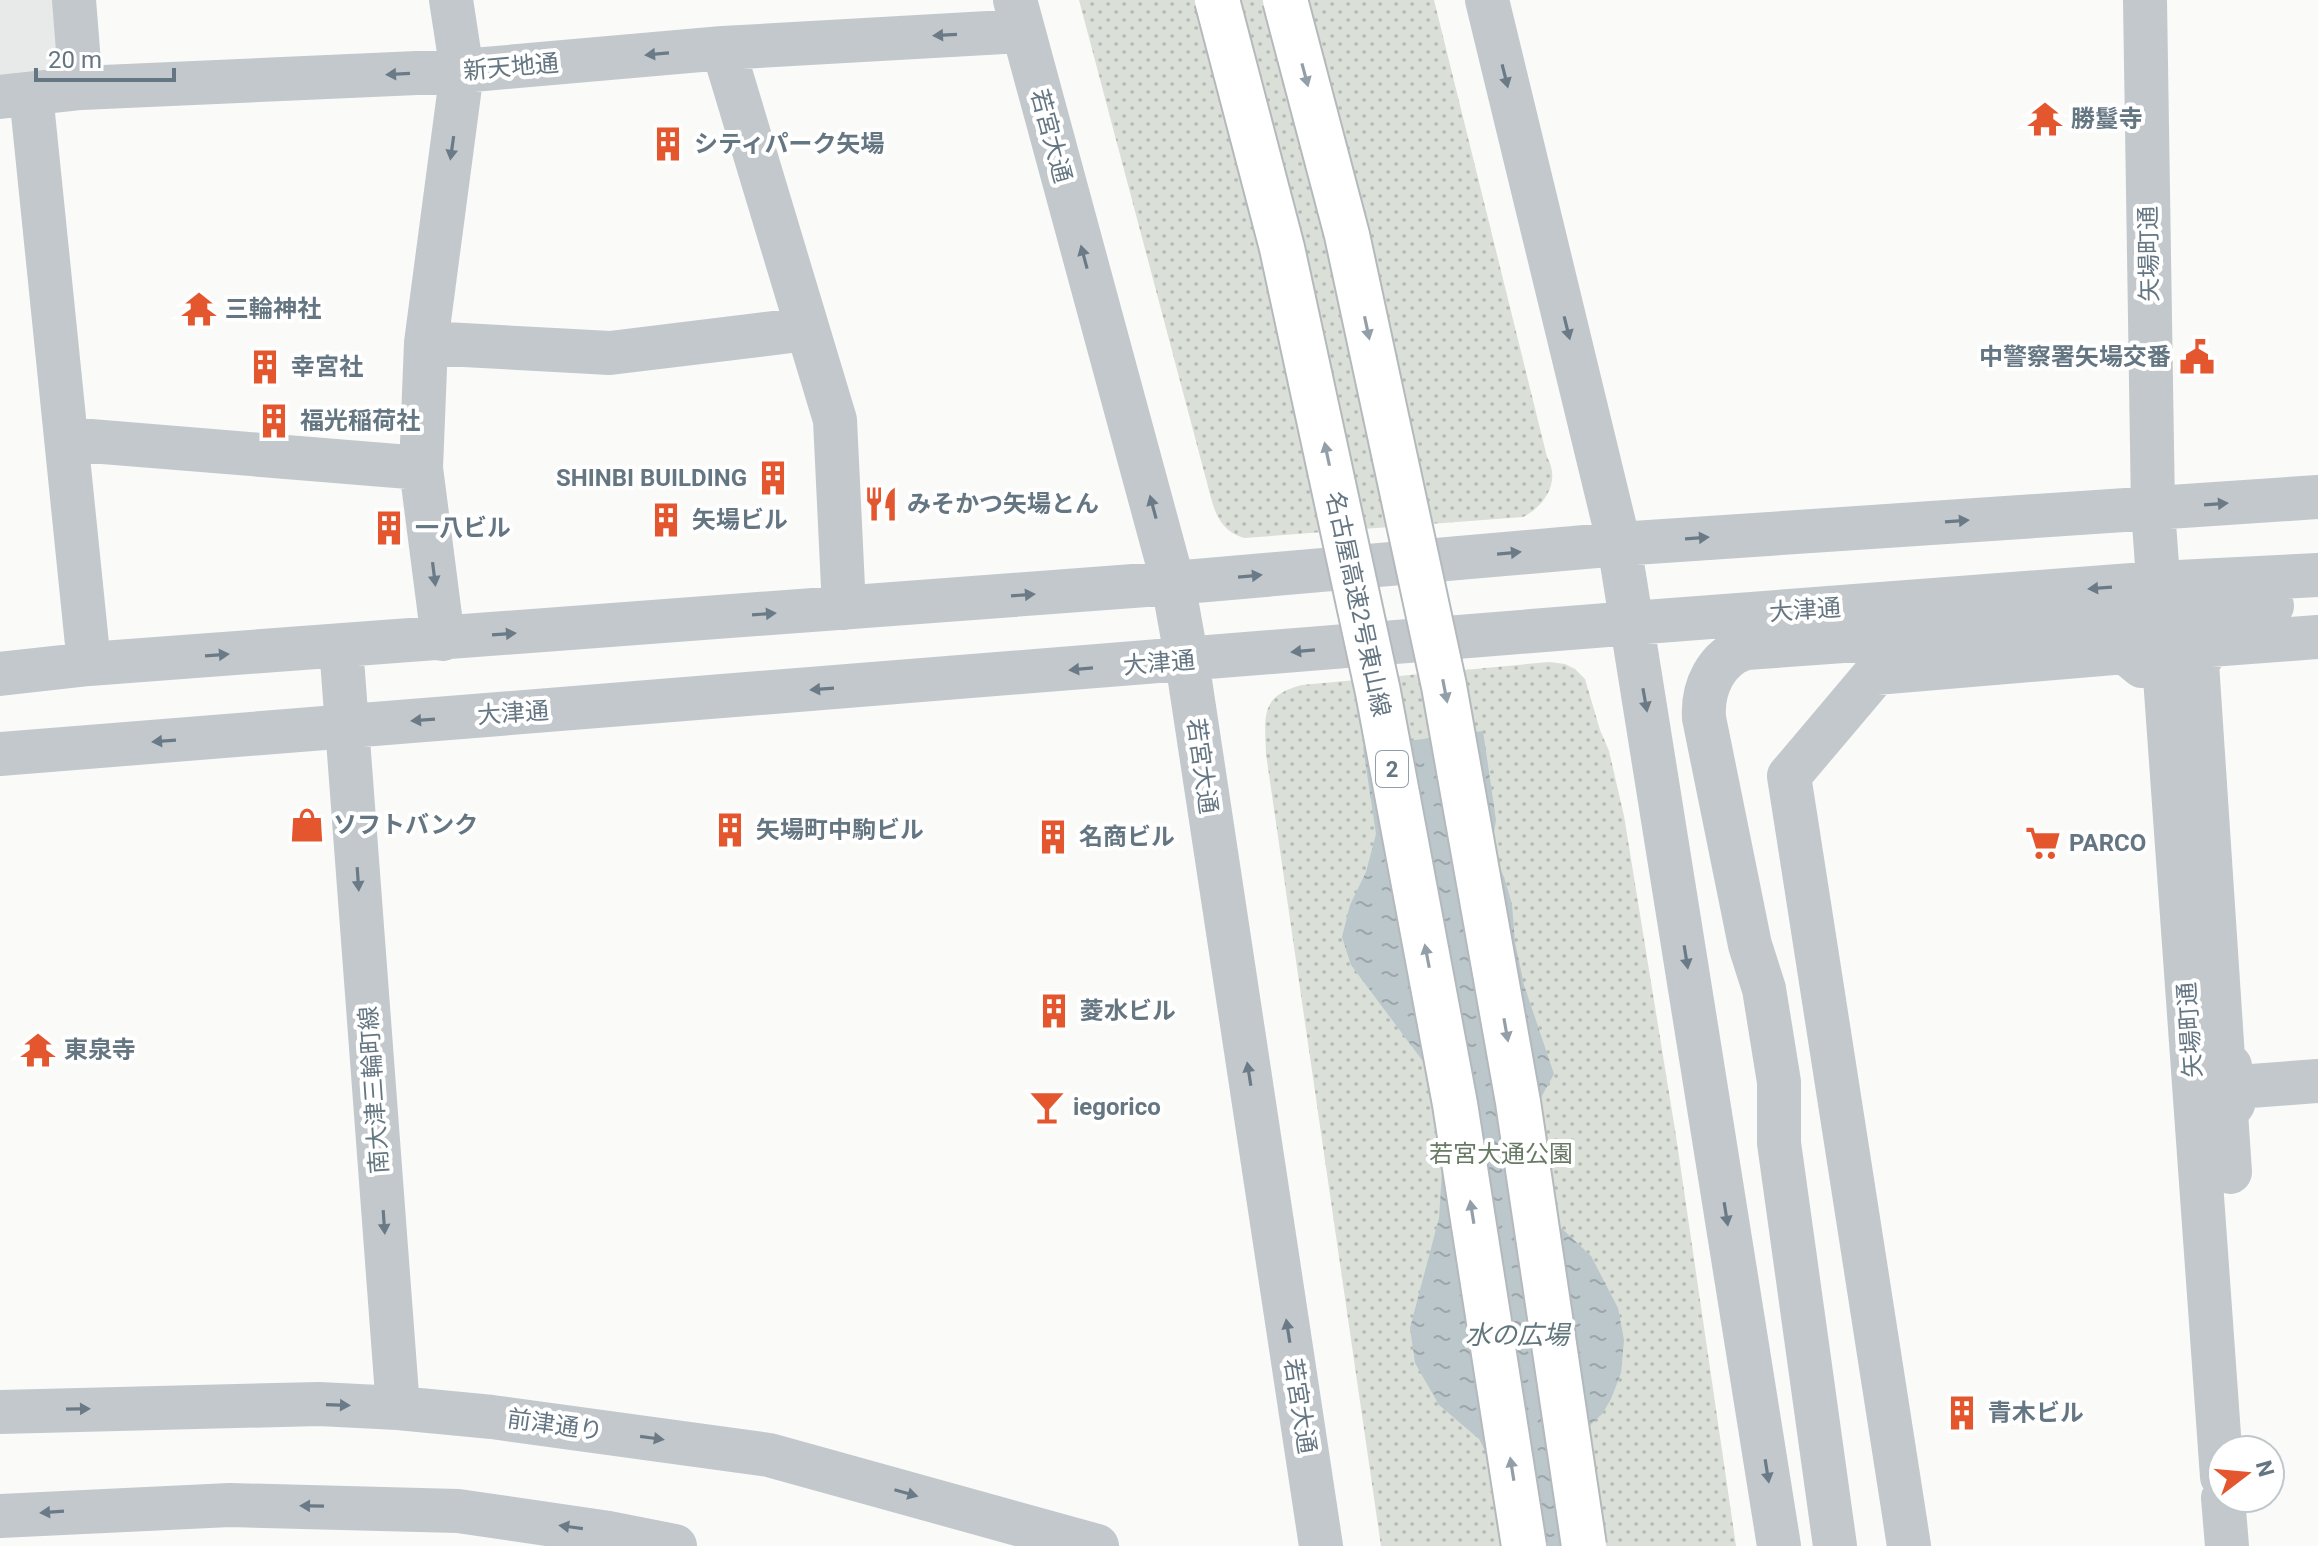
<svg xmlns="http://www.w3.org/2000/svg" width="2318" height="1546" font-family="Roboto,'Noto Sans JP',sans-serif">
	<defs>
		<pattern id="green-dots" width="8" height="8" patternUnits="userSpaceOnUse" patternTransform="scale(2)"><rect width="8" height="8" fill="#dadfd7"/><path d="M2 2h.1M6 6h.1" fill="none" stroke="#b4b9b4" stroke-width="1.8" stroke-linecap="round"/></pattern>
		<pattern id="water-ripples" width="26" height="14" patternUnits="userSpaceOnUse" patternTransform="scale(2)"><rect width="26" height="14" fill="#bbc7cb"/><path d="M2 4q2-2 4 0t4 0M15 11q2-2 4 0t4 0" fill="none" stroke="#9ca6aa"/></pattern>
	</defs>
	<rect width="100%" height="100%" fill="#fafaf8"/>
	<!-- built -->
	<path fill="#e8e9e9" d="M 0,0 L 55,0 L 60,60 L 42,74 L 0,77 Z"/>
	<!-- green -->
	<path fill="url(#green-dots)" d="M 1079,0 L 1434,0 L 1547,457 C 1561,481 1545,506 1523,517 L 1244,538 C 1215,529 1213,504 1206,479 Z
		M 1549,662 L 1565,664 L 1575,669 L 1585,679 L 1600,730 L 1609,751 L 1624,816 L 1676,1136 L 1736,1546 L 1381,1546 L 1266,754 C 1265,717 1259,696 1302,685 Z"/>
	<!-- water -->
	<path fill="url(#water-ripples)" d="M 1483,731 L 1496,820 L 1491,851 L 1504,877 L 1512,904 L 1515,942 L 1524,985 L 1554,1074 L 1539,1101 L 1556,1223 L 1591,1256 L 1618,1308 L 1624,1340 L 1621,1373 L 1611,1399 L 1602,1414 L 1588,1427 L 1595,1546 L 1547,1546 L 1509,1534 L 1504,1487 L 1479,1439 L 1439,1405 L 1415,1363 L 1410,1328 L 1439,1218 L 1444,1139 L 1425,1064 L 1351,965 L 1342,937 L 1350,905 L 1366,872 L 1376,834 L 1363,747 Z"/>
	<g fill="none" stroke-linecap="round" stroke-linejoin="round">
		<!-- minor -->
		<path stroke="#c3c8cc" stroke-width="44" d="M 74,0 L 81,88
			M 1015,0 L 1173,583 L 1187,661 L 1321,1546
			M 1487,0 L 1619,544 L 1779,1546
			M 2145,0 L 2153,509 L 2222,1477
			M 723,48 L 835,420 L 844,608
			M 31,94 L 89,664
			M 0,97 L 81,88 L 462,71 L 723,48 L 1022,31
			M 426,343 L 610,353 L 807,329
			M 66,439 L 421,468
			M 443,639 L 421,468 L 426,343 L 462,71 L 451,0
			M 341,646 L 398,1408
			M 0,674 L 89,664 L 1173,583 L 1619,544 L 2318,497
			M 2181,678 C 2180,664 2177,645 2182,632 C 2194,605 2247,607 2272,606
			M 0,754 L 1632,623 L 2158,583 L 2318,575
			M 2204,1018 L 2210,1061 L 2216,1066 L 2230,1066 L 2223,1058 L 2197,663 L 2210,645 L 2318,637
			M 2197,1090 L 2318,1081
			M 2213,1152 L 2212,1110 L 2233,1104 L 2226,1113 L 2230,1172
			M 0,1412 L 319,1404 L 398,1408 L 492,1417 L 769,1455 L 1097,1546
			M 2223,1498 L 2227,1546
			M 0,1516 L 230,1505 L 458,1511 L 609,1533 L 675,1546
			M 1835,1546 L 1779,1143 L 1779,1082 L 1764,989 L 1750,945 L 1704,718 C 1702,688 1716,657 1746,648 L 2124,621 C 2141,630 2140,649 2142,666 L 2125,652 L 1876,673 L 1789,776 L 1909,1546"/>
		<!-- highway-bridge casing -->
		<g stroke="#b4b9bd" stroke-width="48" stroke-linecap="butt">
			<path id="highway-bridge" d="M 1217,0 L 1282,248 L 1378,692 L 1455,1104 L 1524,1546
				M 1285,0 L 1347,235 L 1444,686 L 1518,1102 L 1584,1546"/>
		</g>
		<!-- highway-bridge -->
		<use href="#highway-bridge" stroke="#fff" stroke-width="44"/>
	</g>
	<!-- one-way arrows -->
	<defs><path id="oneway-solid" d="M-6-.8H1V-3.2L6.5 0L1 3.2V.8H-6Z" transform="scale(2)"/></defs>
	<g fill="#6a7a87">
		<use href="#oneway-solid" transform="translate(945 35) rotate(177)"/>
		<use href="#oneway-solid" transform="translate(657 54) rotate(175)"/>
		<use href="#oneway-solid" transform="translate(398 74) rotate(177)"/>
		<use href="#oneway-solid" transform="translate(1505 76) rotate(76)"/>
		<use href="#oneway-solid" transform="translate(452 148) rotate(98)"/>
		<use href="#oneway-solid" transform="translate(1084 257) rotate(-105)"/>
		<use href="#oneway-solid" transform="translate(1567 328) rotate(76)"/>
		<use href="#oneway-solid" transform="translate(2216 504) rotate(-4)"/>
		<use href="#oneway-solid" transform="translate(1153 507) rotate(-105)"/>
		<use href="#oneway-solid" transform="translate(1957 521) rotate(-4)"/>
		<use href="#oneway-solid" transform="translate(1697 538) rotate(-4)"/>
		<use href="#oneway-solid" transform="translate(1509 553) rotate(-5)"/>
		<use href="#oneway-solid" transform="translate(434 574) rotate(83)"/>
		<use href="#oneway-solid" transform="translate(1250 576) rotate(-5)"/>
		<use href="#oneway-solid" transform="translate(2100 588) rotate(176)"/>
		<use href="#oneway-solid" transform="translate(1023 595) rotate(-4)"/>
		<use href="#oneway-solid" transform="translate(764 614) rotate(-4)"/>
		<use href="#oneway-solid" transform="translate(504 634) rotate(-4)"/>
		<use href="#oneway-solid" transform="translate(1303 651) rotate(175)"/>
		<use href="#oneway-solid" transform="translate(217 655) rotate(-4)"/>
		<use href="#oneway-solid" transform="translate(1081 669) rotate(175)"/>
		<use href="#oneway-solid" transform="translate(822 689) rotate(176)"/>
		<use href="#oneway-solid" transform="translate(1645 700) rotate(80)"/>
		<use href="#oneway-solid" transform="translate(423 720) rotate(176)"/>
		<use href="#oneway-solid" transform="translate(164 741) rotate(176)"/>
		<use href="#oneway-solid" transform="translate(358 879) rotate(86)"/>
		<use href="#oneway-solid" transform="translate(1686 957) rotate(81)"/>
		<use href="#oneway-solid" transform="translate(1249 1074) rotate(-99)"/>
		<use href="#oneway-solid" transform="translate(1726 1214) rotate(81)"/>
		<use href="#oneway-solid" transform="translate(384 1222) rotate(86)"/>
		<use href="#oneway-solid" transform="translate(1288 1331) rotate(-99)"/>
		<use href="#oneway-solid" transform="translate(338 1405) rotate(2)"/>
		<use href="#oneway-solid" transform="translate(78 1409) rotate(-1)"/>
		<use href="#oneway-solid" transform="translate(652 1438) rotate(8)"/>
		<use href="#oneway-solid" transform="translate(1767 1471) rotate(81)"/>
		<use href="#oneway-solid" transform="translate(906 1493) rotate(16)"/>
		<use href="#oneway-solid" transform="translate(312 1506) rotate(-179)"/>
		<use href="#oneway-solid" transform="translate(52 1512) rotate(176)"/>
		<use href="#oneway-solid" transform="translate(571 1527) rotate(-172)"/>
	</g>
	<g fill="#939fa8">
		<use href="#oneway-solid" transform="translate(1305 75) rotate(75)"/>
		<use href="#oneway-solid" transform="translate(1367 328) rotate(78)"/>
		<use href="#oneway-solid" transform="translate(1327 454) rotate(-102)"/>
		<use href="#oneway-solid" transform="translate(1445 691) rotate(79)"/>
		<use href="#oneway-solid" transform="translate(1427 956) rotate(-101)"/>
		<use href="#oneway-solid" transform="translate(1506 1030) rotate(80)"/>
		<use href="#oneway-solid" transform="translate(1472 1212) rotate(-99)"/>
		<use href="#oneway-solid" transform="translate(1512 1469) rotate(-99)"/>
	</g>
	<!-- icons -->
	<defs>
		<g id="temple-bare" transform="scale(2.76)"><path d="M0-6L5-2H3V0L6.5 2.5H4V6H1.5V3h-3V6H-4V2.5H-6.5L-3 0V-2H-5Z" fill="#e4572e" stroke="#fff" stroke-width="2.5" paint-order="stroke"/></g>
		<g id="building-bare" transform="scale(2.76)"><path d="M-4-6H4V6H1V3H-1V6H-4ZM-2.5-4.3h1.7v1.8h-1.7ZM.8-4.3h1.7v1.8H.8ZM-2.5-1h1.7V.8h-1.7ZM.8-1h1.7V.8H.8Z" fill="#e4572e" stroke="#fff" stroke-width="2.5" paint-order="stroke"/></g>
		<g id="civic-bare" transform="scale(2.76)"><path d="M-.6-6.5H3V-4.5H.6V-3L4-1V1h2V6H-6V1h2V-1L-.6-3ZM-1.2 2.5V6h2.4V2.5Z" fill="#e4572e" stroke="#fff" stroke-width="2.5" paint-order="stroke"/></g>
		<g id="restaurant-bare" transform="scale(2.76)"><path d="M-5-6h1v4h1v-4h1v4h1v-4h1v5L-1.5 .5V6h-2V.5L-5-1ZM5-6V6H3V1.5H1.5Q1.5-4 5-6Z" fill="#e4572e" stroke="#fff" stroke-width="2.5" paint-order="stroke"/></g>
		<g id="shop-bare" transform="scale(2.76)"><path d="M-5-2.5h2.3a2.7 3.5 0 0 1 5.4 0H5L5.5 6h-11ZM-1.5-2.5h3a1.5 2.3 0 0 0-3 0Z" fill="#e4572e" stroke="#fff" stroke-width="2.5" paint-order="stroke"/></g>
		<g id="supermarket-bare" transform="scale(2.76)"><path d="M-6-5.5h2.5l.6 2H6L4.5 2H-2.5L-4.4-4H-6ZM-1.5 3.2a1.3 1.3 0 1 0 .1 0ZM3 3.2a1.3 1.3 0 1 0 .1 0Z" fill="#e4572e" stroke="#fff" stroke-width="2.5" paint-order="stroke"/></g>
		<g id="bar-bare" transform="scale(2.76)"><path d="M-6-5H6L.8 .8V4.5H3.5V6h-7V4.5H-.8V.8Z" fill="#e4572e" stroke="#fff" stroke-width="2.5" paint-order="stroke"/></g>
	</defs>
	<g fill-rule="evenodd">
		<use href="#temple-bare" x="2045" y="119"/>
		<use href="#building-bare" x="668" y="144"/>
		<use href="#temple-bare" x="199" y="309"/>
		<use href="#civic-bare" x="2197" y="357"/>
		<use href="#building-bare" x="265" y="367"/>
		<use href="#building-bare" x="274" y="421"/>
		<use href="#building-bare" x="773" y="478"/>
		<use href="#restaurant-bare" x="881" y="504"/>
		<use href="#building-bare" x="666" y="520"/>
		<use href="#building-bare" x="389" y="528"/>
		<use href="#shop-bare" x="307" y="825"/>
		<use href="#building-bare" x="730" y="830"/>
		<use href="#building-bare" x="1053" y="837"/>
		<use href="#supermarket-bare" x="2043" y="843"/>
		<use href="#building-bare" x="1054" y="1011"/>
		<use href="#temple-bare" x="38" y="1050"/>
		<use href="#bar-bare" x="1047" y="1107"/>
		<use href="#building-bare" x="1962" y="1413"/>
	</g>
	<g text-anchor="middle" stroke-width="8" stroke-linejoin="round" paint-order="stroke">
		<!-- shield labels -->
		<rect fill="#fff" stroke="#939fa8" stroke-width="2" x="1376" y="751" width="32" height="36" rx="6"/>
		<g font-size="22" font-weight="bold" fill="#657683">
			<text x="1392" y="777">2</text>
		</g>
		<!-- street labels -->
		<g font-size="24" fill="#657683" stroke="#fff">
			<text transform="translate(511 67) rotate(-5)" y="8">新天地通</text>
			<text transform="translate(1051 136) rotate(75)" y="8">若宮大通</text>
			<text transform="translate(2149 254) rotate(-91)" y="8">矢場町通</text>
			<text transform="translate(1358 604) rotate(78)" y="8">名古屋高速2号東山線</text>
			<text transform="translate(1805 610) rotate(-4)" y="8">大津通</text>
			<text transform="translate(1159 663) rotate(-5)" y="8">大津通</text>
			<text transform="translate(513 713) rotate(-4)" y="8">大津通</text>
			<text transform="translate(1202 766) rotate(82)" y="8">若宮大通</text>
			<text transform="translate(2190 1030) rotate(-94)" y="8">矢場町通</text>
			<text transform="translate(374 1090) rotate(-94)" y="8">南大津三輪町線</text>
			<text transform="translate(1300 1406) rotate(81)" y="8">若宮大通</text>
			<text transform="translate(555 1425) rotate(8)" y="8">前津通り</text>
		</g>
		<!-- poi labels -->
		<g font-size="24" font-weight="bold" fill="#657683" stroke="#fff" text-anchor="start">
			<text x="2071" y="127">勝鬘寺</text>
			<text x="694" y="152">シティパーク矢場</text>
			<text x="225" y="317">三輪神社</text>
			<text x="2171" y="365" text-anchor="end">中警察署矢場交番</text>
			<text x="291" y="375">幸宮社</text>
			<text x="300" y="429">福光稲荷社</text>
			<text x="747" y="486" text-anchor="end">SHINBI BUILDING</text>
			<text x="907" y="512">みそかつ矢場とん</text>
			<text x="692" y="528">矢場ビル</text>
			<text x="415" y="536">一八ビル</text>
			<text x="333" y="833">ソフトバンク</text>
			<text x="756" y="838">矢場町中駒ビル</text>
			<text x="1079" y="845">名商ビル</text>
			<text x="2069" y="851">PARCO</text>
			<text x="1080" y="1019">菱水ビル</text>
			<text x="64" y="1058">東泉寺</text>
			<text x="1073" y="1115">iegorico</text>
			<text x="1988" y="1421">青木ビル</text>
		</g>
		<!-- park labels -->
		<g font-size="24" fill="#687a64" stroke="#fff">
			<text x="1501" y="1162">若宮大通公園</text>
		</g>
		<!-- water labels -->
		<g font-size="26" font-style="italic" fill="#60757c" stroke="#fff">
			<text x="1517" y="1344">水の広場</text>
		</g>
	</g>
	<!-- north arrow -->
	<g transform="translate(2246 1474) rotate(74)"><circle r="38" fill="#ffffff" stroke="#c1c8cd" stroke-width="2"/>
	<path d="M0-6L14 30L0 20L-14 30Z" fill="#e4572e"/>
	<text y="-12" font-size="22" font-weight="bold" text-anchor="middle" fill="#657683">N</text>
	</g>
	<!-- scale -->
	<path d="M36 68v12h138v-12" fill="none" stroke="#657683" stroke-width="4"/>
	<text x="48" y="68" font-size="24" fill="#657683" stroke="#ffffff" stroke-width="6" paint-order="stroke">20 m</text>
</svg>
